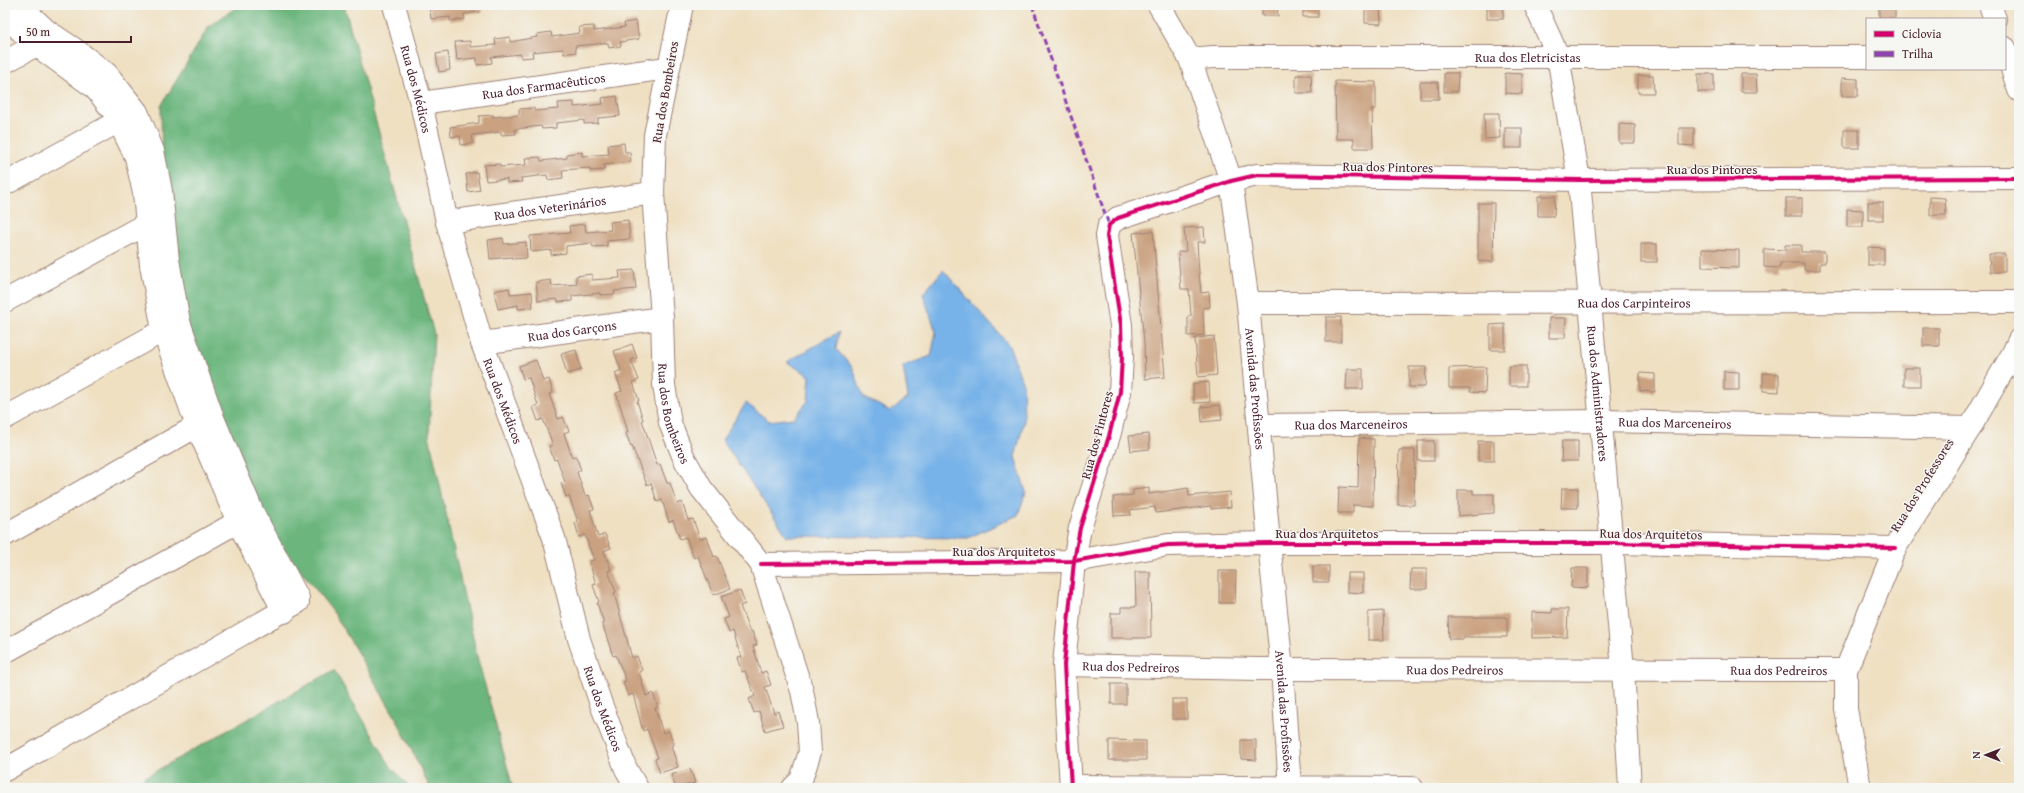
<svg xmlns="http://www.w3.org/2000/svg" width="2024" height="793" font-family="'Gentium Book Plus',serif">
<rect width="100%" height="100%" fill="#f6f6f2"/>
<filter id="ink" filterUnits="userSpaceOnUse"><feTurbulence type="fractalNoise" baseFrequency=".025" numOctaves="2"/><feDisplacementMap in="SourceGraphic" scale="8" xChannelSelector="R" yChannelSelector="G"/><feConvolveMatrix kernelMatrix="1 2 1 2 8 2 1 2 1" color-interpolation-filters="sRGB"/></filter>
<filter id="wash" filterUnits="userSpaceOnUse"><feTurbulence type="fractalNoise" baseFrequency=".012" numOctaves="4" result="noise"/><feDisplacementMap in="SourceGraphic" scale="16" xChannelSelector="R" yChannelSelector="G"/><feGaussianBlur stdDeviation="0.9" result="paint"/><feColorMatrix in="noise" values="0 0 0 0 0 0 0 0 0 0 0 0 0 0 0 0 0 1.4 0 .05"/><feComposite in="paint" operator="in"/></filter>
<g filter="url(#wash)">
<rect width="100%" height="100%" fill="#efe0c2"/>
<g fill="#6cb67e" stroke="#5b6a54">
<polygon points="240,5 344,5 434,334 429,435 477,656 513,788 430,788 396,718 334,613 262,521 176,314 162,183 161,106 209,26"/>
<polygon points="334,670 391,767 410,788 126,788"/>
</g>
<polygon fill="#77b2e8" stroke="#60688a" points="943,270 1009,345 1023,384 1024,422 1015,457 1026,492 1018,515 968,538 787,536 722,440 746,403 769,421 794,418 808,401 810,376 787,362 839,332 836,349 853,368 863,397 890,411 908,398 903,366 931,356 936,332 923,294"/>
<g id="blocks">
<g fill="#caa281">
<polygon points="429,5 479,5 480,12 464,14 465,19 450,21 450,17 431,19"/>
<polygon points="1262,5 1277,5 1278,16 1262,16"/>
<rect x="1303" y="5" width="15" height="12"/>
<polygon points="1365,5 1380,6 1381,24 1365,23"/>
<rect x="1487" y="5" width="16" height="14"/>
<polygon points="1879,5 1895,5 1895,18 1879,17"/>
<polygon points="636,21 639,39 620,42 621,46 609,48 608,43 575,46 576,52 564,54 563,49 532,52 533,57 521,58 521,54 491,57 492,63 477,65 477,58 457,60 455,42 470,41 470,47 496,45 495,39 510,37 510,42 537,37 537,34 551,32 552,37 580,33 579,27 594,26 594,31 625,27 624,23"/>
<polygon points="448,52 450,70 439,72 436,54"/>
<polygon points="1444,73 1458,73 1457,92 1444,92"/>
<polygon points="1505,73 1522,74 1522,94 1505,93"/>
<rect x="1698" y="74" width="16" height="18"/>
<polygon points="1741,74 1756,74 1757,92 1741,92"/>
<polygon points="1296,75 1311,75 1312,93 1296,93"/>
<polygon points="1638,75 1653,75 1654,93 1638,93"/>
<polygon points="1842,78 1858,79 1858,96 1842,96"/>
<polygon points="1335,81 1376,82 1376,109 1372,109 1373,148 1354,148 1354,139 1336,139"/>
<polygon points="1420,82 1438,82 1439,99 1420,99"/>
<polygon points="617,96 620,116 598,118 598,123 584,124 584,120 556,123 556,128 542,129 541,126 515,129 516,134 501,135 501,132 472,135 473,143 461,145 460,136 451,137 450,127 479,123 479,116 493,115 493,117 519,115 519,109 534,108 534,111 559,109 558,103 574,102 574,107 603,104 602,98"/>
<polygon points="1484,113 1499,113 1500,138 1485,139"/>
<polygon points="1619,124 1635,125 1635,143 1619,143"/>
<rect x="1505" y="128" width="17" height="20"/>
<polygon points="1679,128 1694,128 1694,146 1679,145"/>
<rect x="1844" y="130" width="15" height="18"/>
<polygon points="624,143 625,152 630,152 631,162 604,165 605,170 590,171 590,168 562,170 563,178 548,180 547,175 521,178 522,182 507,183 507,179 486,181 484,165 500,164 500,167 526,165 525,158 540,157 541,161 567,158 567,154 582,152 582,156 609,154 608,145"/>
<polygon points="477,172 480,190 468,192 466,174"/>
<polygon points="1538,196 1555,196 1554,216 1538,216"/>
<polygon points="1930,197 1945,198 1946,215 1930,215"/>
<rect x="1786" y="198" width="16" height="18"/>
<rect x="1868" y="202" width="15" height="18"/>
<polygon points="1478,203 1494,203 1493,262 1478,261"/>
<polygon points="1847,209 1863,210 1863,227 1847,227"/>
<polygon points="628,220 630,239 607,241 607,246 593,247 592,243 566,246 566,253 551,255 551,250 531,252 530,236 570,233 569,226 585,224 586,232 611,230 610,222"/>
<polygon points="1204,227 1205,242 1197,242 1199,273 1201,293 1209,292 1210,307 1203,308 1204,335 1188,336 1188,316 1191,316 1189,289 1181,289 1178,252 1186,251 1184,228"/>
<polygon points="1153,231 1165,377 1145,379 1144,342 1133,233"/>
<polygon points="503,238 504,244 526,242 527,258 512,259 512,257 490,259 488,240"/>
<rect x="1641" y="244" width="16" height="18"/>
<polygon points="1785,245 1801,245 1801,252 1825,252 1825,263 1820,263 1820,270 1804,270 1804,263 1780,263 1780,268 1764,267 1764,249 1785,250"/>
<polygon points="1868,247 1884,248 1884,265 1868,265"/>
<polygon points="1702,249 1739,250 1739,268 1702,267"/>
<polygon points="1989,254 2005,254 2005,272 1990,272"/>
<polygon points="634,270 636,289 614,291 615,294 600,295 600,293 572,296 572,301 558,302 557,299 538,301 536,282 551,280 552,286 577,284 576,276 592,274 592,280 620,278 619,271"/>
<polygon points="509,288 510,294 532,292 533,308 518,309 518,305 498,309 494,291"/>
<rect x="1326" y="317" width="15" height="25"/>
<polygon points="1549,318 1566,318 1565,338 1549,338"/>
<polygon points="1505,324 1505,350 1490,350 1490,325"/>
<rect x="1923" y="328" width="16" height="18"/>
<polygon points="1214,336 1217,375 1198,377 1195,338"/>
<polygon points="632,344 637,358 631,360 639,380 633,382 639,401 637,401 643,420 642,420 657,465 660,464 667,483 670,483 677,504 682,502 688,520 693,519 700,539 707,537 714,557 717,556 730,589 713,595 698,556 694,558 686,537 680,539 673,520 669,522 662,500 657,502 651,483 647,485 632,446 631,447 626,433 628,432 622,411 616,393 622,391 615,373 621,370 614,351"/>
<polygon points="576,350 581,370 567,374 561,354"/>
<polygon points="536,360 543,381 549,379 553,393 549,394 558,419 563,417 569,431 564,433 572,457 576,456 581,470 577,472 585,496 589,495 594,509 590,510 598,537 605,534 611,548 604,551 611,570 608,571 616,592 614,593 632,658 637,656 642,670 639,672 646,696 653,693 658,707 655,708 663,733 669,731 674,745 671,746 678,767 660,773 655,759 658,758 647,729 643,731 633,694 628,696 623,682 626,681 616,655 613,656 602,623 604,623 597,603 599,602 593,585 596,584 589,561 594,560 585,535 579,537 575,523 578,522 569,496 566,497 561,483 565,482 557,459 554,460 549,446 553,445 543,419 538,421 533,407 538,405 529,378 523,379 519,366"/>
<rect x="1509" y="366" width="17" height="20"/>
<polygon points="1409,367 1426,367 1425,387 1409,387"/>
<polygon points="1486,367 1485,393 1470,392 1470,388 1449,388 1449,368"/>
<rect x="1904" y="368" width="16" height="18"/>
<polygon points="1347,369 1363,369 1363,389 1346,389"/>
<polygon points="1724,371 1739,372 1739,390 1724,390"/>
<polygon points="1640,373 1655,374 1655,392 1640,391"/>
<polygon points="1763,373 1779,374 1779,392 1763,391"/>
<polygon points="1209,382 1210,402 1194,403 1193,384"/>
<polygon points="1220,405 1222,420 1202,422 1201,407"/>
<polygon points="1149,434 1150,449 1131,451 1129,436"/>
<polygon points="1359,438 1374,439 1373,506 1353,505 1353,513 1338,513 1339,487 1358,488"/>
<rect x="1418" y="441" width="16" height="20"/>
<rect x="1478" y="441" width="16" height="20"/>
<polygon points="1562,441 1578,441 1578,461 1561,461"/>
<polygon points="1399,450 1415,450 1414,505 1398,505"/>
<polygon points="1149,488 1149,494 1188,488 1189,496 1230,492 1231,507 1211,509 1211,506 1156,513 1155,507 1130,510 1131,515 1114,516 1113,497 1133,495 1133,490"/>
<polygon points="1562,488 1578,488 1578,508 1561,508"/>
<polygon points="1458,490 1473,490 1473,494 1494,494 1494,513 1458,516"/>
<rect x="1313" y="566" width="16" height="16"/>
<polygon points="1572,568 1588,568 1588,588 1571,587"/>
<polygon points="1411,569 1427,569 1427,589 1410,589"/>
<polygon points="1219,571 1236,571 1235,603 1219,603"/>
<polygon points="1135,572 1150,572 1151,638 1111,638 1111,613 1121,613 1121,607 1135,607 1136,606"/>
<polygon points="1347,573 1363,573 1363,593 1347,592"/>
<polygon points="740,590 745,604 740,606 750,632 752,631 757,645 753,646 761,673 766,671 771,685 765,687 774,713 778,711 783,726 765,731 759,711 754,713 749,699 755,696 745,671 742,672 737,658 741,657 733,631 729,633 724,619 729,617 721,597"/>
<polygon points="1552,609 1568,609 1567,637 1532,638 1532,612 1552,613"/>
<polygon points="1383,611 1384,640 1368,640 1368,612"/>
<polygon points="1448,617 1507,617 1507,637 1463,637 1463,639 1449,639"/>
<rect x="1111" y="684" width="15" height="20"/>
<rect x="1172" y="699" width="15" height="20"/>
<polygon points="1109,740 1146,741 1146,760 1109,760"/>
<polygon points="1241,740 1256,740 1256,760 1241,759"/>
<polygon points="690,769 695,783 676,788 671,775"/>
</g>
</g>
</g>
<g filter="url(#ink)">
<use href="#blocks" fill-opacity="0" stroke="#9c8076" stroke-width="1"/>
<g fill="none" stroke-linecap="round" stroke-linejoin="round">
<defs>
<g id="minor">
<path id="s1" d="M394,5L421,103L447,222L482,343L554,538L579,639L601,704L626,769L637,788"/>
<path id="s2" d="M682,5L655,135L653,193L662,318L664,385L670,423L684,458L701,488L761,564L802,691L808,722L810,752L801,780L793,788"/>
<path id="s3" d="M1159,5L1190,59L1231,181L1248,303L1269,543L1282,669L1290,788"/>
<path id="s4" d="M1535,5L1558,56L1579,180L1623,669L1630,788"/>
<polyline points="1990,5 1995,19"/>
<polyline points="5,16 36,45 94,87 114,112 136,157 144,193 151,265 163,330 197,426 238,522 284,612"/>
<polyline points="2005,48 2019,90"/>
<path id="s5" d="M1190,59L1213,57H1867"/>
<polyline points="5,62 36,45 44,35"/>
<path id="s6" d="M421,103L667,68"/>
<polyline points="5,184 119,121"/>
<path id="s7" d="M447,222L653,193"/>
<polyline points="5,301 159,217"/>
<path id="s8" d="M1248,303L2019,302"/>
<path id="s9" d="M482,343L662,318"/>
<polyline points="5,418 175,324"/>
<path id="s10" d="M1260,425L1600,421L1970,428"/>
<polyline points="5,535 197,426"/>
<polyline points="761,564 1074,561 1168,545 1269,543 1612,543 1895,548"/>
<polyline points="5,652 250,515"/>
<path id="s11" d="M1064,665L1257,669L1846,670"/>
<polyline points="5,770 298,602 298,598 253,513 213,418 179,322 168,260 161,191 153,151 137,112 107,74 77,51 47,31 19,5"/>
<polyline points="1071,786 1412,788"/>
<polyline points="1071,788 1064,665 1074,561 1080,528 1109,436 1120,392 1122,357 1121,325 1107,236 1109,225 1118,218 1231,181 1257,175 1579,180 2019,178"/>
<polyline points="1860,788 1846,709 1846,670 1895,548 1970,428 2013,353 2019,340"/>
</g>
</defs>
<use href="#minor" stroke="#9c8076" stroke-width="24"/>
<use href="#minor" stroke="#fff" stroke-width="22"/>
<polyline stroke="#8e44ad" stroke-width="3" stroke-dasharray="6 3" stroke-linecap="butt" points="1032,5 1109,225"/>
<defs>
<g id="cycleway">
<polyline points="761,564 1074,561 1168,545 1269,543 1612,543 1895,548"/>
<polyline points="1071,788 1064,665 1074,561 1080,528 1109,436 1120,392 1122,357 1121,325 1107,236 1109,225 1118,218 1231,181 1257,175 1579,180 2019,178"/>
</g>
</defs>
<use href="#cycleway" stroke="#f6f6f2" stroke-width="6"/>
<use href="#cycleway" stroke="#d6006c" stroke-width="4"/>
</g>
</g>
<g text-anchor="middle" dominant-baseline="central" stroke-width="3" stroke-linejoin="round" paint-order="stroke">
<g font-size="13" fill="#4a1f2b" stroke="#f6f6f2">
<text stroke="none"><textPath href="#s5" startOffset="338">Rua dos Eletricistas</textPath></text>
<text stroke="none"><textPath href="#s6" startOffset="124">Rua dos Farmacêuticos</textPath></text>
<text stroke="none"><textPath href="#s1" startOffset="87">Rua dos Médicos</textPath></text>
<text transform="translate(665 92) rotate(-80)">Rua dos Bombeiros</text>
<text transform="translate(1388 167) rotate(1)">Rua dos Pintores</text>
<text x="1712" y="169">Rua dos Pintores</text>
<text stroke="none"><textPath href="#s7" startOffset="104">Rua dos Veterinários</textPath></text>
<text stroke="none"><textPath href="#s8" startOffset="386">Rua dos Carpinteiros</textPath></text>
<text stroke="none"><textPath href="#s9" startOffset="91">Rua dos Garçons</textPath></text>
<text stroke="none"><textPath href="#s3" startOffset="400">Avenida das Profissões</textPath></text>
<text stroke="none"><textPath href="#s4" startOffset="396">Rua dos Administradores</textPath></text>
<text stroke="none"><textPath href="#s1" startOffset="411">Rua dos Médicos</textPath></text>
<text stroke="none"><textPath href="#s2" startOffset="413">Rua dos Bombeiros</textPath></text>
<text stroke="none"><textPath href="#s10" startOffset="415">Rua dos Marceneiros</textPath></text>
<text stroke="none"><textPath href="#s10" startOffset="91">Rua dos Marceneiros</textPath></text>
<text transform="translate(1097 435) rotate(-75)">Rua dos Pintores</text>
<text transform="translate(1922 485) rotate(-58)">Rua dos Professores</text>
<text x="1327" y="533">Rua dos Arquitetos</text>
<text transform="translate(1651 534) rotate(1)">Rua dos Arquitetos</text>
<text x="1004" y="551">Rua dos Arquitetos</text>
<text stroke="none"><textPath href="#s11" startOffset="67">Rua dos Pedreiros</textPath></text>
<text stroke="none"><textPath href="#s11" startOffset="391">Rua dos Pedreiros</textPath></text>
<text stroke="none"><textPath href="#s11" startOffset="715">Rua dos Pedreiros</textPath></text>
<text stroke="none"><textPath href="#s1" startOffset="735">Rua dos Médicos</textPath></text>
<text stroke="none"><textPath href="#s3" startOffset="724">Avenida das Profissões</textPath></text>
</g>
</g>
<rect width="2024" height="793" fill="none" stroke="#f6f6f2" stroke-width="20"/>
<rect x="1866" y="18" width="140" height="52" fill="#f6f6f2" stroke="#b1a0a2"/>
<rect x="1874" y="31" width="20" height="6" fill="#d6006c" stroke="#b1a0a2"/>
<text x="1902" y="38" font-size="12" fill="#4a1f2b">Ciclovia</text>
<rect x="1874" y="51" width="20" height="6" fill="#8e44ad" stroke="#b1a0a2"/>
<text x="1902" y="58" font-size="12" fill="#4a1f2b">Trilha</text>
<g transform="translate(1986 755) rotate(270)" stroke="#f6f6f2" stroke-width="3" paint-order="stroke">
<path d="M0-3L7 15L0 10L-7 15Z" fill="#4a1f2b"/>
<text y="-6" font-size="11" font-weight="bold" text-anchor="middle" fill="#4a1f2b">N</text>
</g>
<path d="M20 36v6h111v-6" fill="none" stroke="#4a1f2b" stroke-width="2"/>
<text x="26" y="36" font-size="12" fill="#4a1f2b" stroke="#f6f6f2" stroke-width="3" paint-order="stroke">50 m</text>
</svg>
